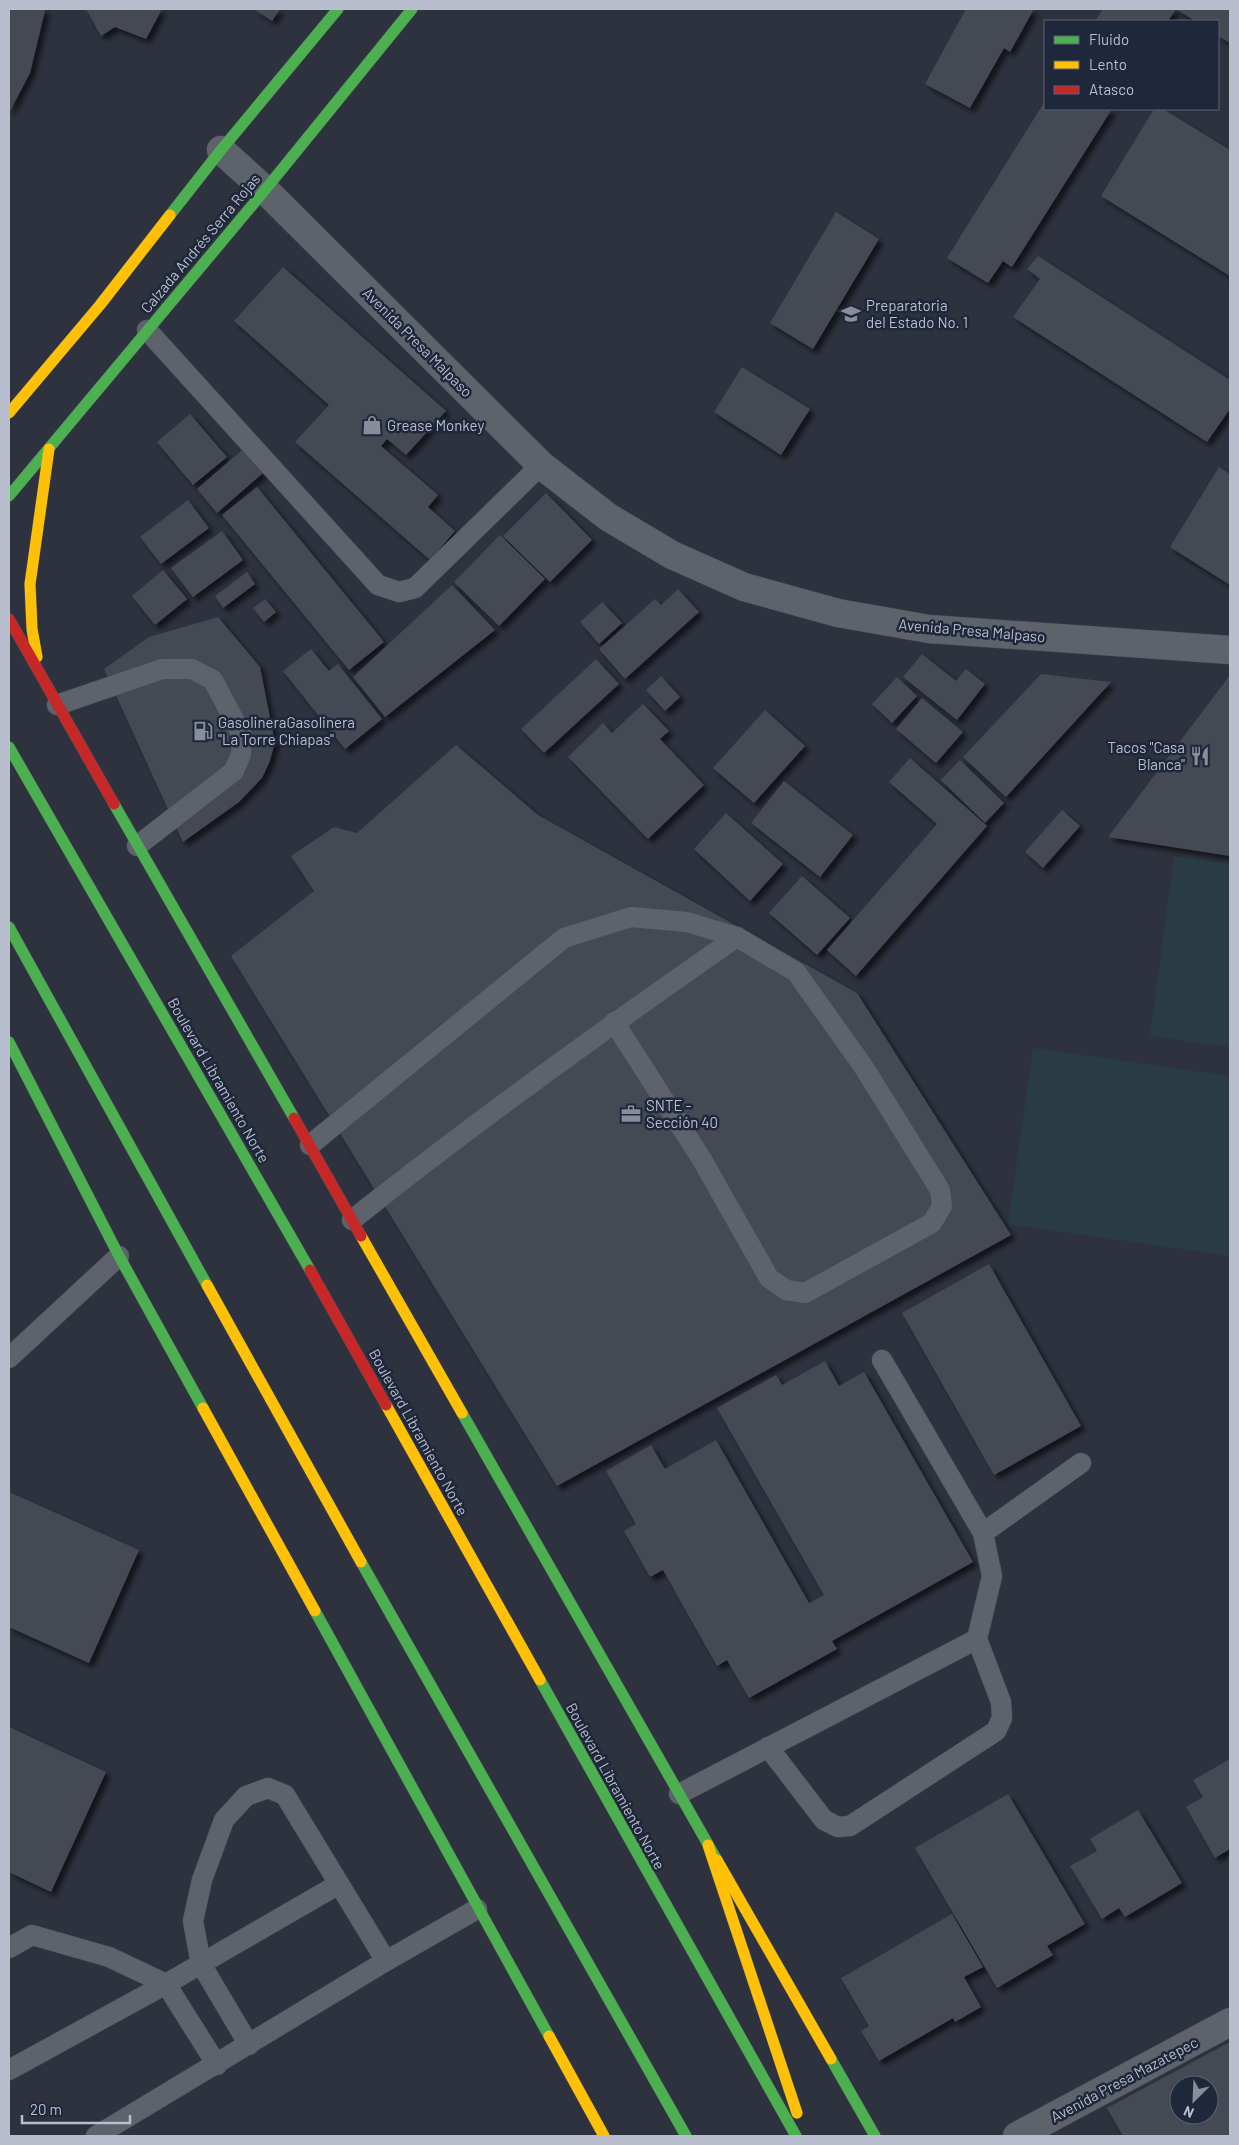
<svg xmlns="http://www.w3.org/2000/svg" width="1239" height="2145" font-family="Barlow,sans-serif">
<defs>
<filter id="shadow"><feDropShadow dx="4.5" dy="4.5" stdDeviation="2.5" flood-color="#0009"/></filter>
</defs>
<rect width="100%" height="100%" fill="#2d323e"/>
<g fill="#293c45">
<polygon points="1174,856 1230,864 1230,1047 1150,1036"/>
<polygon points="1033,1048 1230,1076 1230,1256 1008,1224"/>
</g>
<g fill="#454953" fill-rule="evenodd" filter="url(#shadow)">
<polygon points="9,9 44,9 45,11 30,73 9,113"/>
<polygon points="86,9 162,9 146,39 115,27 101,36"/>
<polygon points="254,9 280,9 272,21"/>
<polygon points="966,9 1034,9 1010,52 1004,48 970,108 925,84"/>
<polygon points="1103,9 1230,9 1230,43 1218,36 1218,21 1195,21 1176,9 1168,21 1095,21"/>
<polygon points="1045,101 1045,109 1112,109 1012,267 1003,261 988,283 947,258"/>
<polygon points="1154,109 1163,109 1230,150 1230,276 1101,196"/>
<polygon points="836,212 879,239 813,349 770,323"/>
<polygon points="1038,256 1230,380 1230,409 1207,442 1013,317 1040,279 1027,269"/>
<polygon points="283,267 446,411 406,455 387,439 381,446 438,495 428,507 455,531 430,560 295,442 329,405 234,321"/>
<polygon points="742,367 810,409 781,455 714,412"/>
<polygon points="190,414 227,457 193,485 157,442"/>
<polygon points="242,450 263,473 217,513 197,489"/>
<polygon points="1219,467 1230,474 1230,585 1170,547"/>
<polygon points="257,487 384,642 349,670 222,515"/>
<polygon points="546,493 592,540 550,582 503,536"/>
<polygon points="188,500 209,528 161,564 140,537"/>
<polygon points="222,531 243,560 193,597 171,568"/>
<polygon points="500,535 545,579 499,626 454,582"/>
<polygon points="163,570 187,599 155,625 132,596"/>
<polygon points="247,572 255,584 223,608 215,596"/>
<polygon points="452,585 495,630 385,717 353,677"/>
<polygon points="678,589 699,612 625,679 599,649 655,599 661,605"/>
<polygon points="265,599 276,612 264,622 253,608"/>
<polygon points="602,602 622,623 599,644 580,622"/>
<polygon points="218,617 260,667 275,743 269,763 262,778 239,802 183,842 104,669 149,637"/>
<polygon points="311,649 329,671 338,664 382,719 345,749 283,671"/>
<polygon points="922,654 956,681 966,669 985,684 957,720 903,677"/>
<polygon points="596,659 619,684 544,753 521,729"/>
<polygon points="1041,674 1111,682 1006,797 963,757"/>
<polygon points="1230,675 1230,856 1108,837"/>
<polygon points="661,676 680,697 665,711 646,690"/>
<polygon points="897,677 917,696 892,723 872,704"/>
<polygon points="922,698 963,732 936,763 896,729"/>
<polygon points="643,704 669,731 660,739 704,785 648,839 568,757 603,723 612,733"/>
<polygon points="765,710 805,746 754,803 713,768"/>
<polygon points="456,745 538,815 857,993 1011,1235 557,1486 231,956 314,891 291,856 334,827 357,833"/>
<polygon points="910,758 987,826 856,976 827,950 937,824 889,782"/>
<polygon points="960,760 1004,803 985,823 941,780"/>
<polygon points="784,781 853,835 820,877 751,823"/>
<polygon points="1062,810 1080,826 1043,868 1025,852"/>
<polygon points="726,813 783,864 750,901 694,849"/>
<polygon points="802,876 850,918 817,955 769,913"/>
<polygon points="989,1264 1081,1426 994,1475 902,1313"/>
<polygon points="825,1361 839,1386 864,1372 973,1562 832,1641 837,1649 749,1698 727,1660 717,1666 663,1570 650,1577 624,1531 636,1524 606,1471 651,1445 665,1469 716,1440 809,1603 824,1595 717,1408 776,1375 782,1385"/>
<polygon points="9,1492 139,1550 89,1663 9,1627"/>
<polygon points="9,1727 106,1772 51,1892 9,1872"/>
<polygon points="1230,1759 1230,1849 1215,1858 1186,1807 1203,1797 1193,1780"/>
<polygon points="1008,1794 1085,1924 1047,1946 1053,1955 997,1988 915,1848"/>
<polygon points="1138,1810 1182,1883 1125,1917 1119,1908 1102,1919 1070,1866 1097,1851 1090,1839"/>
<polygon points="952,1914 983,1967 964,1977 981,2007 955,2022 953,2018 879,2061 861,2031 869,2026 841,1978"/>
<path d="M1230,2042V2136H1123L1107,2108ZM1179,2085H1209V2115H1179Z"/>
</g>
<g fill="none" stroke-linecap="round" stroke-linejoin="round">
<defs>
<g id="lane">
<polyline points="147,330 378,585 399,592 415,588 541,465"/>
<polyline points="57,705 162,669 192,669 213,680 242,735 241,754 234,771 137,846"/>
<polyline points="310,1145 564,938 631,917 687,922 737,937 796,972 863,1066 940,1190 942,1206 932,1223 805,1293 786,1290 769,1278 701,1158 614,1022"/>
<path d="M352,1220C476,1121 606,1028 737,937"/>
<polyline points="9,1358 119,1256"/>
<polyline points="882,1360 983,1533"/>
<polyline points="768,1747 824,1820 838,1827 850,1826 996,1731 1002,1718 1001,1702 977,1639"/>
<polyline points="679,1794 977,1639 992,1576 983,1533 1081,1463"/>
<polyline points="9,1948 32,1935 109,1957 166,1984 217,2065"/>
<polyline points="249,2045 201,1964 193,1921 202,1880 224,1820 246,1796 268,1788 285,1795 386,1961"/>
<polyline points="9,2070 166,1984 339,1884"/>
<polyline points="96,2136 386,1961 477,1909"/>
</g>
<g id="street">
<polyline points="221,150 265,190 541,465 608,517 672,555 744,587 838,613 929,629 1230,650"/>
<polyline points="1017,2136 1230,2022"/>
</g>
<g id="fast">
<polyline points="170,215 221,150 338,9"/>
<polyline points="9,496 265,190 412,9"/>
<polyline points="9,747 310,1270"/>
<polyline points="114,804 294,1118"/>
<polyline points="9,927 207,1285"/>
<polyline points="9,1042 119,1256 203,1408"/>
<polyline points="462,1413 717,1860"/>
<polyline points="361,1562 686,2136"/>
<polyline points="315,1611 549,2036"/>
<polyline points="540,1680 796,2136"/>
<polyline points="831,2059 875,2136"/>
</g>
<g id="slow">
<polyline points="9,413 100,305 170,215"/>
<polyline points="37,657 32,629 30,584 49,449"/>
<polyline points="361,1236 462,1413"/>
<polyline points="207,1285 361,1562"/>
<polyline points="386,1405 540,1680"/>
<polyline points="203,1408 315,1611"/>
<polyline points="708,1845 797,2113"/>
<polyline points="717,1860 831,2059"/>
<polyline points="549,2036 604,2136"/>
</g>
<g id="jam">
<polyline points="9,619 114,804"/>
<polyline points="294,1118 361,1236"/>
<polyline points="310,1270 386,1405"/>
</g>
</defs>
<use href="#lane" stroke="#4a4d56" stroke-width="21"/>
<use href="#street" stroke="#4a4d56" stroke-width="29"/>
<use href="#fast" stroke="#4a4d56" stroke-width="12"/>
<use href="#slow" stroke="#4a4d56" stroke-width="12"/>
<use href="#jam" stroke="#4a4d56" stroke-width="12"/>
<use href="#lane" stroke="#5e626b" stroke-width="20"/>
<use href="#street" stroke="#5e626b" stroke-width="28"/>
<use href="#fast" stroke="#4caf50" stroke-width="11"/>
<use href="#slow" stroke="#ffc107" stroke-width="11"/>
<use href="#jam" stroke="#c62828" stroke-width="11"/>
</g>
<defs>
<symbol id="school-bare" viewBox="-9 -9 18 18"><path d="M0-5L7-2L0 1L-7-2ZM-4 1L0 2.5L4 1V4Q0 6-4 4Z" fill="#878d9b" stroke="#1f273a" stroke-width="2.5" paint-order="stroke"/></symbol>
<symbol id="shop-bare" viewBox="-9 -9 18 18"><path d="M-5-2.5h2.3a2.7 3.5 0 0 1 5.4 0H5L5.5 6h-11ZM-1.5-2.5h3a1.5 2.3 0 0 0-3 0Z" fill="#878d9b" stroke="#1f273a" stroke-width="2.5" paint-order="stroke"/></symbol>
<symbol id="fuel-bare" viewBox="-9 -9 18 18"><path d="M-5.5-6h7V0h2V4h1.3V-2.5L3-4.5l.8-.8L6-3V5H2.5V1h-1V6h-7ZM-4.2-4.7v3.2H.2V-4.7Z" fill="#878d9b" stroke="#1f273a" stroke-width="2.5" paint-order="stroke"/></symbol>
<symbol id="restaurant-bare" viewBox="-9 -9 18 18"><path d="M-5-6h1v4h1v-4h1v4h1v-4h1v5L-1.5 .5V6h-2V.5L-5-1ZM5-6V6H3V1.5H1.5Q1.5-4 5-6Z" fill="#878d9b" stroke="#1f273a" stroke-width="2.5" paint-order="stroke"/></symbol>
<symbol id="office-bare" viewBox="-9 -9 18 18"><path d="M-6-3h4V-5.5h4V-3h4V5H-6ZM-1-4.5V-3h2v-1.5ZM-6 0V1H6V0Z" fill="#878d9b" stroke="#1f273a" stroke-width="2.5" paint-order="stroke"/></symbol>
</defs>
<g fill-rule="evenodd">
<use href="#school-bare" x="837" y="300" width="28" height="28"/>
<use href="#shop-bare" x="358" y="411" width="28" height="28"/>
<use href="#fuel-bare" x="189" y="717" width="28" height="28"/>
<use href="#restaurant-bare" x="1186" y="742" width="28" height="28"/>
<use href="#office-bare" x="617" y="1100" width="28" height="28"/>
</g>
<g text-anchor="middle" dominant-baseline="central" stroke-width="5" stroke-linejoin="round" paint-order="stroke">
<g font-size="15" fill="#b8becd" stroke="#1f273a">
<text transform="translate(200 243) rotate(-50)">Calzada Andrés Serra Rojas</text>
<text transform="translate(418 342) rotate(45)">Avenida Presa Malpaso</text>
<text transform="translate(972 630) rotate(5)">Avenida Presa Malpaso</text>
<text transform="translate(219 1080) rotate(60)">Boulevard Libramiento Norte</text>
<text transform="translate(419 1432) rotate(61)">Boulevard Libramiento Norte</text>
<text transform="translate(616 1786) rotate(61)">Boulevard Libramiento Norte</text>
<text transform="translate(1124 2079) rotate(-28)">Avenida Presa Mazatepec</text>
</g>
<g font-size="15" fill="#b8becd" stroke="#1f273a" text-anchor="start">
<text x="866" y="305">Preparatoria<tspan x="866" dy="17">del Estado No. 1</tspan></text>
<text x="387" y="425">Grease Monkey</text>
<text x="218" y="722">GasolineraGasolinera<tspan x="218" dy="17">"La Torre Chiapas"</tspan></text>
<text x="1185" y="747" text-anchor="end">Tacos "Casa<tspan x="1185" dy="17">Blanca"</tspan></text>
<text x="646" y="1105">SNTE -<tspan x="646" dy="17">Sección 40</tspan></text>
</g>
</g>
<rect width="1239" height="2145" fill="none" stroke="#b8becd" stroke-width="20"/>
<rect x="1044" y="20" width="175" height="90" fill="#1f273a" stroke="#5c6375"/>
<rect x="1054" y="36" width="25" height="8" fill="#4caf50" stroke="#5c6375"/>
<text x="1089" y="45" font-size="15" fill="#b8becd">Fluido</text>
<rect x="1054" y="61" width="25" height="8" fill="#ffc107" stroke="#5c6375"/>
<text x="1089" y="70" font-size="15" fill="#b8becd">Lento</text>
<rect x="1054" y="86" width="25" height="8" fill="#c62828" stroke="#5c6375"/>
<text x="1089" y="95" font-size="15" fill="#b8becd">Atasco</text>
<g transform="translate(1194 2100) rotate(204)"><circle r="24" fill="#1f273a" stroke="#5c6375"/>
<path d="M0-4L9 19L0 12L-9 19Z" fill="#878d9b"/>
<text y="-8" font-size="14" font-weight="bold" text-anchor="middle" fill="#b8becd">N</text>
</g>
<path d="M22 2115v8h108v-8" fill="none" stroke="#b8becd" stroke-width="2.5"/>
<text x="30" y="2115" font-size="15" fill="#b8becd" stroke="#1f273a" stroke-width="4" paint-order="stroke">20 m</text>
</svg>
